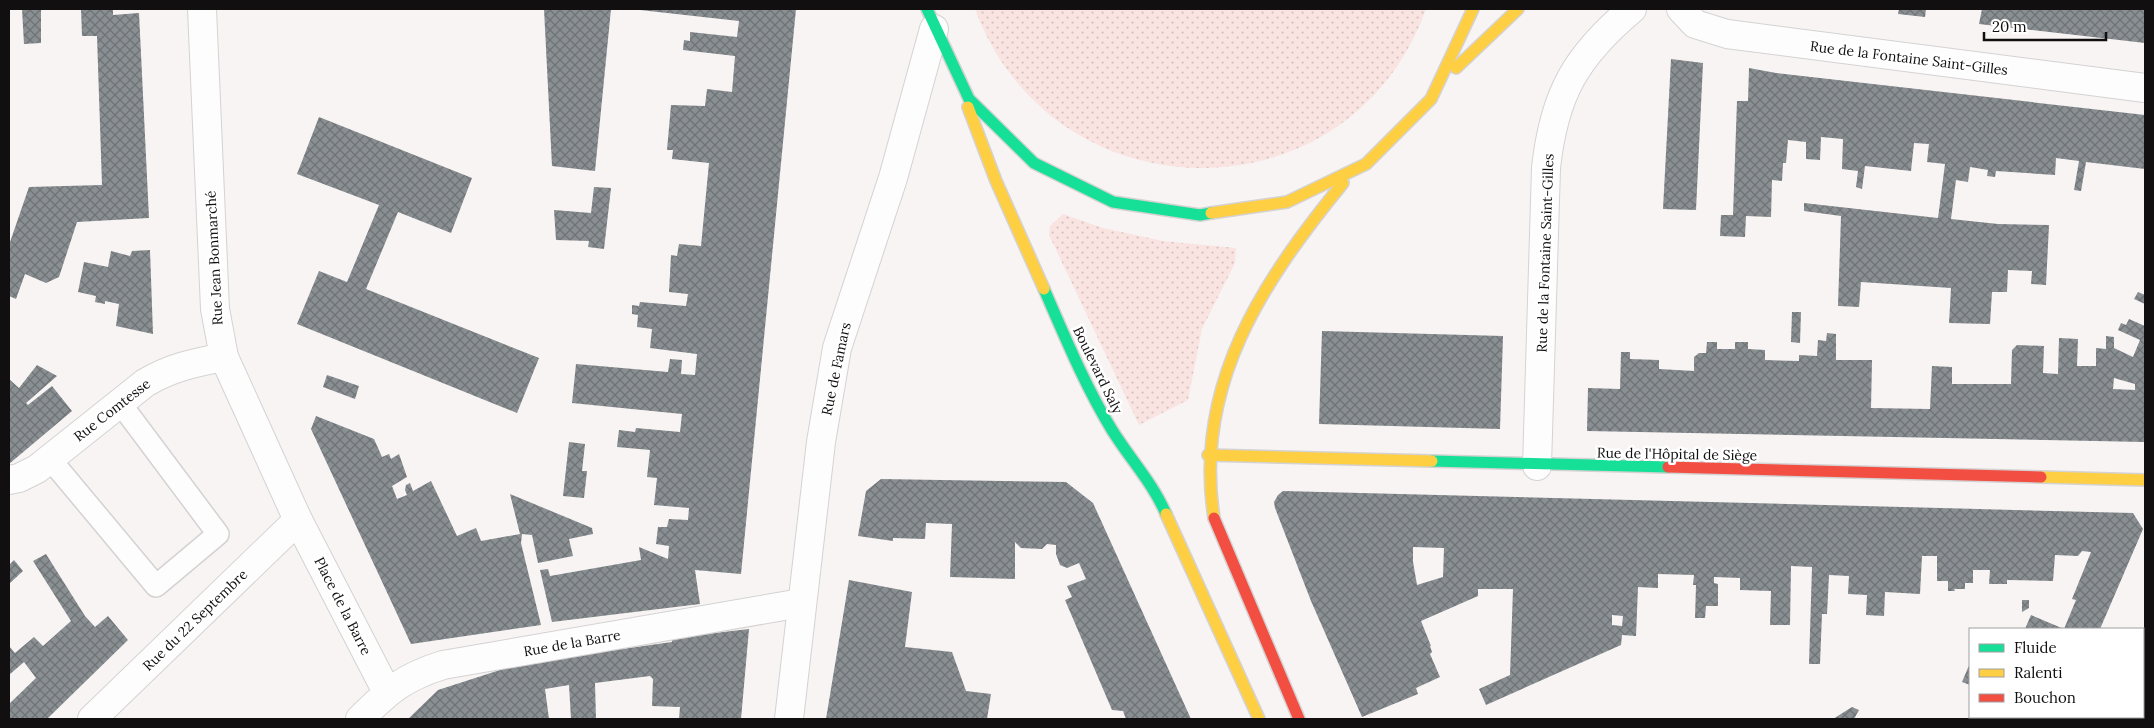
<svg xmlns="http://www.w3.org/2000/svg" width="2154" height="728" font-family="Lora,serif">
<defs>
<pattern id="green-dots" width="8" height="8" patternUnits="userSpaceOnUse" patternTransform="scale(1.25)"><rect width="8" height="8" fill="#fae4e1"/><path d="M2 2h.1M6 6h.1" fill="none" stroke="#d5c2c0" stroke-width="1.8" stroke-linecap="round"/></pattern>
<pattern id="building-cross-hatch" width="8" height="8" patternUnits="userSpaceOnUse" patternTransform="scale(1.25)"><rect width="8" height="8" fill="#898f92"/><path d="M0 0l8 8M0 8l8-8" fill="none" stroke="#6f7376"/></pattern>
</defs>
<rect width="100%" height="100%" fill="#f8f4f4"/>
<g fill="url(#green-dots)">
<path d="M975,9H1426C1350,222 1053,220 975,9Z"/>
<polygon points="1063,214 1103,228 1163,241 1236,248 1235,263 1202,329 1188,400 1139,425 1049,235 1050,226"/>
</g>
<g fill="url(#building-cross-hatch)" fill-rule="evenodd">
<polygon points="22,9 41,9 41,43 24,44"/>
<polygon points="81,9 113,9 113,15 139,13 149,218 77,222 59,277 46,283 25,274 16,299 9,296 9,245 29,187 102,185 97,36 82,36"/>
<polygon points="544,9 611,9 595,171 552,166"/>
<polygon points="631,9 796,9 741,574 695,570 700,604 552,622 540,570 548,569 550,576 641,560 639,547 668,559 669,546 656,544 658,527 667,527 669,519 688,520 689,508 654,505 657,478 647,477 650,450 617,447 619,430 635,432 636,428 680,432 682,414 572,403 576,364 668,372 670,359 682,360 681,374 695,375 697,354 650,348 652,329 637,327 638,315 632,314 632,305 639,306 640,302 686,306 688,294 669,292 671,255 677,256 679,244 701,246 709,163 672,159 673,150 667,150 671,105 705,106 707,89 732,92 735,56 683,50 684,40 690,41 690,32 737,37 739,21"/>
<polygon points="1899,9 1926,9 1925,17 1898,14"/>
<polygon points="1982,9 2145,9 2145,43 1979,24"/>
<polygon points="1671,59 1703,63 1696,210 1663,209"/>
<polygon points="1749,68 1776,73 2145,115 2145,169 2086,162 2081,191 2074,190 2079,161 2056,158 2055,175 1996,171 1995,177 1987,176 1988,170 1970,167 1968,182 1956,180 1951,219 1998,224 2049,225 2046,285 2031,284 2032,271 2008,270 2007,292 1992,292 1990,324 1949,323 1951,288 1861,282 1859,307 1838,306 1841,216 1804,211 1804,203 1938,218 1945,164 1927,162 1929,144 1914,143 1911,171 1865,166 1862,189 1856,187 1858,171 1842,169 1843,139 1821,137 1820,160 1806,159 1806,142 1788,140 1786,163 1783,163 1782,181 1772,180 1771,217 1746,216 1745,237 1720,236 1721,215 1733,215 1737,101 1748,101"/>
<polygon points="319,117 472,178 451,233 398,212 366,289 539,358 517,413 297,324 319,271 347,282 379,205 297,174"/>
<polygon points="594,187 611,188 604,249 588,247 589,241 556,240 554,210 591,213"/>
<polygon points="150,250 153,334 116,326 119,304 105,301 105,304 95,302 96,296 78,292 84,262 108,267 111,251 130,256 132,251"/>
<polygon points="2138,292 2145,295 2145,304 2134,299"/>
<polygon points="1792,312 1801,312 1800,343 1791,342"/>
<path d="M2129,319L2145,326V442L1587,431L1588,388L1620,389L1621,352H1630V359L1659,360V369L1694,371V357L1699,353H1706L1707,342H1717V349H1735V342H1748V349L1765,350V360L1799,361V355L1817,356L1818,340L1826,341L1827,333L1836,334V360H1872L1871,408L1930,409L1932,366L1952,367V384H2011L2012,350L2017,345L2044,346L2043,373L2058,374L2059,338L2078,339L2077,366H2096V348L2106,349V336L2114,337V348L2133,357L2140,340L2118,330L2121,323L2126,325ZM2114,378L2135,384V390L2113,389Z"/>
<polygon points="1322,331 1503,336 1500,429 1319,424"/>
<polygon points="37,365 57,376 26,403 28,405 52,386 72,411 9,464 9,379 19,388"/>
<polygon points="327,375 359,386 355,399 323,387"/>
<polygon points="316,416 374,439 382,457 389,454 391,459 399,454 407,477 392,486 397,499 407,495 405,490 406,485 410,483 413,491 431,481 457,536 476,528 481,541 520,534 510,494 592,528 593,534 569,539 573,556 538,563 532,535 522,534 521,543 541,625 411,644 311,429"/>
<polygon points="569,442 585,444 582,471 587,471 584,498 563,496"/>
<polygon points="881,479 1066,482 1093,503 1191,719 1126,719 1123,711 1112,710 1065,600 1072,597 1067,586 1086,579 1079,563 1067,568 1060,565 1056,554 1056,545 1047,544 1042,549 1021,548 1015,542 1015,579 950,577 952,524 926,523 925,539 893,538 893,541 858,536 866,491"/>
<path d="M1283,491L2133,513L2143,529L2100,629H2025L2031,615L2064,629L2076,600L2072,599L2091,552L2082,551L2078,556L2055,555L2053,581L2007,580V584H1989L1990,570H1973V583H1965V589H1954L1955,591H1948V581H1937V556H1922L1920,594L1885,592L1884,616L1866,615L1867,595L1848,594L1849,576L1829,575L1827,614H1822L1820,664H1809L1812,567L1791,566L1790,625H1770L1771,591L1740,590V578L1714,577V583L1718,584V606H1706L1705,618H1695L1696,585H1693L1694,575L1658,574V588L1638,587L1636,636L1622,635L1621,645L1486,705L1479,689L1510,675L1513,589H1478V596L1421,621L1431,646H1430L1432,652L1430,654L1440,677L1416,688L1418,694L1362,717L1311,601L1275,508L1274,502L1278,495ZM1413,547L1444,548L1443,577L1417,585L1413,562ZM1612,615L1623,616L1622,626L1612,625Z"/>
<polygon points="46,554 85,616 95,627 108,616 128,640 47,719 9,719 9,704 36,678 24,662 9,675 9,646 15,653 34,637 43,646 71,621 33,561"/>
<polygon points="14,560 23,571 9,584 9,565"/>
<polygon points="849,580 912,592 905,647 952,652 966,691 991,694 987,719 826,719"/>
<polygon points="2022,600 2029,600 2029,608 2022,612"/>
<polygon points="749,629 741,719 679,719 680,707 652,706 653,679 650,676 595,683 596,719 571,719 569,685 545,689 549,719 408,719 438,690 522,663 672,642 672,638"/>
<polygon points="1970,663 1970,685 1962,682"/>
<polygon points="1852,707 1859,710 1854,719 1833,719"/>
<polygon points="2011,717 2064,717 2063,719 2010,719"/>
</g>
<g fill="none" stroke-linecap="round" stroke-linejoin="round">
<defs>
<polyline id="lane" points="50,459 156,586 218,534 120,403"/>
<g id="street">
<polyline points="202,9 215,309 224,357 298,520 387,692"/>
<polyline points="1681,9 1695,24 1727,34 2145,88"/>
<path d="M1537,466L1546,168C1554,94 1576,56 1632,9"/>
<path d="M9,480L19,478L37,469L145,383C172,367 194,363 224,357"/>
<polyline points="2143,655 2145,650"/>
<polyline points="92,719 298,520"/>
<path d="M360,719C388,691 404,677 443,665L801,603"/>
<polyline points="789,719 821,442 837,348 893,178 934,29"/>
<polyline points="2110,719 2112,717"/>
</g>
<g id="fast">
<polyline points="927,9 969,99 1034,163 1113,202 1200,215 1211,213"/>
<path d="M1044,289C1065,337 1085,386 1112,430C1130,459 1153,483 1166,514"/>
<polyline points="1432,461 1668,467"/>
</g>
<g id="slow">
<polyline points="1456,68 1518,9"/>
<polyline points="968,107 996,181 1044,289"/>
<polyline points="1211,213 1287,202 1366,164 1431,99 1473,9"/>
<polyline points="1208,455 1432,461"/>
<polyline points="2041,477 2145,480"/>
<polyline points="1166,514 1259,719"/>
<path d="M1214,518C1193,385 1263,281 1343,183"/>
</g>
<g id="jam">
<polyline points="1668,467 2041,477"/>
<polyline points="1214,518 1299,719"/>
</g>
</defs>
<use href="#lane" stroke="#d4d2d2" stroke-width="24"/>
<use href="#street" stroke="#d4d2d2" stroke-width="30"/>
<use href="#fast" stroke="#d4d2d2" stroke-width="14"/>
<use href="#slow" stroke="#d4d2d2" stroke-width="14"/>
<use href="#jam" stroke="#d4d2d2" stroke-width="14"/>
<use href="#lane" stroke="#fefdfd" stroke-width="21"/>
<use href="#street" stroke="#fefdfd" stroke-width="28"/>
<use href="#fast" stroke="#16e098" stroke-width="11"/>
<use href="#slow" stroke="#ffcf43" stroke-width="11"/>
<use href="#jam" stroke="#f24e42" stroke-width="11"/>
</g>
<g text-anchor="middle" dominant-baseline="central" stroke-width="5" stroke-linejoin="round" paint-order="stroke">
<g font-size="14" fill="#110f0f" stroke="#fff">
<text transform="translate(1909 58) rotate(7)">Rue de la Fontaine Saint-Gilles</text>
<text transform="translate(1545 253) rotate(-88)">Rue de la Fontaine Saint-Gilles</text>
<text transform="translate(214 258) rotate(-93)">Rue Jean Bonmarché</text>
<text transform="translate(836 369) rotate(-78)">Rue de Famars</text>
<text transform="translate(1098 370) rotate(64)">Boulevard Saly</text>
<text transform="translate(112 410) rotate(-38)">Rue Comtesse</text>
<text transform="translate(1677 454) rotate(1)">Rue de l'Hôpital de Siège</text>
<text transform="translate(343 606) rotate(63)">Place de la Barre</text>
<text transform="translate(195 620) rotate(-44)">Rue du 22 Septembre</text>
<text transform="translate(572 643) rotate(-10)">Rue de la Barre</text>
</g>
</g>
<rect width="2154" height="728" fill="none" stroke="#110f0f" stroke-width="20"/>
<rect x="1969" y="628" width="175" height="90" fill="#ffffff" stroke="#a09f9f"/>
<rect x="1979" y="644" width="25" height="8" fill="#16e098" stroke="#a09f9f"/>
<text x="2014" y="653" font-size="15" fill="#110f0f">Fluide</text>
<rect x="1979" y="669" width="25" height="8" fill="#ffcf43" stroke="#a09f9f"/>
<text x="2014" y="678" font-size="15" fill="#110f0f">Ralenti</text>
<rect x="1979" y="694" width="25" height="8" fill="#f24e42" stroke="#a09f9f"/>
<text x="2014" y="703" font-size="15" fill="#110f0f">Bouchon</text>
<path d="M1984 32v8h122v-8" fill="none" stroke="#110f0f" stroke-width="2.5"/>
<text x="1992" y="32" font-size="15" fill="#110f0f" stroke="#ffffff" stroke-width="4" paint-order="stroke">20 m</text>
</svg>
